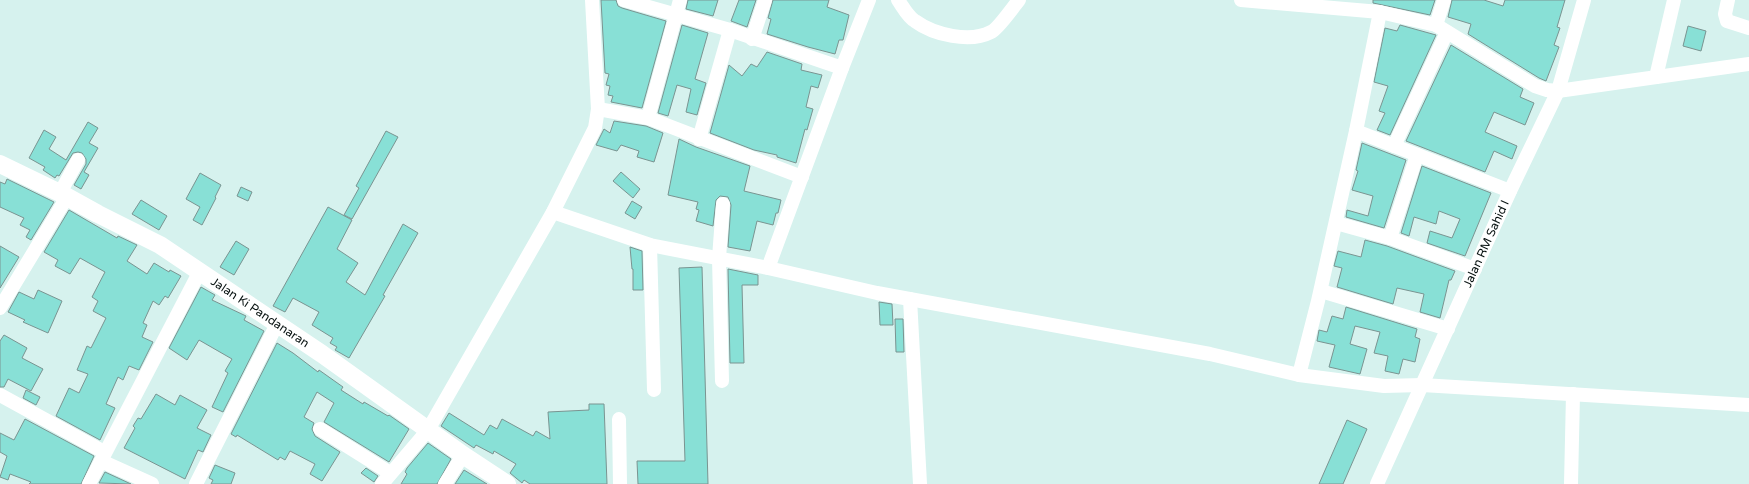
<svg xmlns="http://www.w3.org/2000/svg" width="1749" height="484" font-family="'Varela Round',sans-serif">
<rect width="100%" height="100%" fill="#d6f2ee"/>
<g fill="#88e0d6" stroke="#7a9491">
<polygon points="601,0 616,0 618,6 622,8 666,21 642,108 611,102 613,96 608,95 610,86 606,85 609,74 605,73"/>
<polygon points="688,0 718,0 713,16 686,9"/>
<polygon points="739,0 756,0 747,27 731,21"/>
<polygon points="773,0 829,0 827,7 849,15 843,40 839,40 835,54 808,47 767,34 771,19 768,18"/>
<polygon points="1373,0 1435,0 1430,15 1373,3"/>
<polygon points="1452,0 1484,0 1503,6 1505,0 1565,0 1557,27 1560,28 1554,45 1559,47 1546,81 1539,78 1468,34 1471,24 1448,17"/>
<polygon points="682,25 708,33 695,79 706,83 697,115 686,112 691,89 677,85 668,116 658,113"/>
<polygon points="1400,25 1436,35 1390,135 1377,130 1385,113 1379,111 1388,86 1374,82 1385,28 1397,31"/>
<polygon points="1688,26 1706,31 1701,51 1683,46"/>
<polygon points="1451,45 1523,89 1520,97 1534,103 1525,125 1494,112 1485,132 1517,146 1512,159 1494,151 1485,172 1406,141"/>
<polygon points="767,52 802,64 801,70 822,75 818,88 811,86 806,107 813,109 807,130 805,129 796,163 777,157 777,155 754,150 710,133 729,65 742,76 751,64 757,67"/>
<polygon points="614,121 646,126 663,133 654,162 637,157 639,151 621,145 617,151 596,145 604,129 610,133"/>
<polygon points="88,122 98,128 89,143 98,148 84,172 89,175 81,189 74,185 86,164 86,159 82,153 78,152 73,153 59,176 57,175 55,178 43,170 45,167 29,158 44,130 56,137 49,149 66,160"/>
<polygon points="386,131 398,137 352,219 344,215 359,188 356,186"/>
<polygon points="679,139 696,147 750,166 744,191 781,200 778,213 776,213 773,225 757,221 750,251 728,247 731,205 728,197 720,196 716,200 713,226 696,221 699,210 696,209 698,202 668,195"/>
<polygon points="1362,143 1406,160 1384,228 1346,217 1347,210 1368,216 1373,196 1352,190 1358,171 1356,170"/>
<polygon points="1422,166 1491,193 1465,256 1427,243 1430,231 1452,238 1460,219 1439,211 1436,224 1414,217 1409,236 1401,233"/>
<polygon points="621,172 640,189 633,198 613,181"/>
<polygon points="200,173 221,185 215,197 216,198 202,225 193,220 200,207 186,199"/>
<polygon points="7,179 54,202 31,240 26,237 30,230 20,225 24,218 0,207 0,182 5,184"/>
<polygon points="241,187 252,192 248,201 237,196"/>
<polygon points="141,200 167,216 159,230 132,214"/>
<polygon points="632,201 642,207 635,219 625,213"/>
<polygon points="328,207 352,220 337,249 358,263 346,282 365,295 403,224 418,233 383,295 385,296 349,358 335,350 337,347 330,343 333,338 312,325 319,312 293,298 285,312 273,306"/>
<polygon points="69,210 117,238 118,236 137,245 127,261 147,274 154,263 169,272 170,270 181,276 168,298 165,296 159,305 153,301 143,323 147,325 142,337 153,342 139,370 129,366 123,380 118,377 106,404 115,408 100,440 56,416 69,388 79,393 88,374 77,370 87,346 91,348 106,318 93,311 98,301 92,297 105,272 80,258 70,274 55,266 58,260 44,252"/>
<polygon points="1365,240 1387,246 1455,271 1451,280 1449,280 1440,318 1420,312 1424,294 1397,288 1393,304 1337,287 1342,268 1334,266 1338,251 1361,257"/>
<polygon points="236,241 249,249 234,275 220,267"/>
<polygon points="0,246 19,257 0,288"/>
<polygon points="630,247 642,251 643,290 633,290 633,269 632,269"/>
<polygon points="702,267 708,484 638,484 637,461 685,461 679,268"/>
<polygon points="728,269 758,275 758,285 742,285 744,363 730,363"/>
<polygon points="201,287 215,295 212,300 246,316 244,320 264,331 223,412 212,407 228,373 225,371 232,359 199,340 187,360 169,348"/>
<polygon points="38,290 62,301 48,333 23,322 25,320 8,312 19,292 34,299"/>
<polygon points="879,302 892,304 893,325 880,325"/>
<polygon points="1346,307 1417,329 1415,337 1420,339 1415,362 1403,359 1399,374 1385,371 1388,356 1374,353 1380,332 1355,326 1350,344 1367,349 1360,374 1329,367 1335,345 1317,341 1319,330 1327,332 1332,316 1343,319"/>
<polygon points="895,319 903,319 904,352 896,352"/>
<polygon points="4,335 27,348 22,358 43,369 31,391 8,379 4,387 0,387 0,341"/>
<polygon points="277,343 293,353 318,372 319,370 343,387 341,390 363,404 364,402 388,416 389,415 409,429 389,462 324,422 334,403 317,392 304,417 314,423 312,429 315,436 340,452 322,481 310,474 315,464 290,451 285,460 280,457 278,460 237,435 236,437 231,434"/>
<polygon points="26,390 40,397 36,405 23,398"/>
<polygon points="156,394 175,405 180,395 207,410 197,428 211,435 203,452 198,450 185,479 124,448 135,428 133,426 138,418 141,419"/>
<polygon points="589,404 604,404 607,484 530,484 524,480 522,483 510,473 516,464 494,451 493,454 476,445 474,448 441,426 449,413 484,435 490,425 497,429 502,419 533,436 536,431 550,439 548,412 589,410"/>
<polygon points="25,419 94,456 81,484 29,484 31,482 10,474 8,480 0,477 7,456 0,452 0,433 14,440"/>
<polygon points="1347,420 1367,429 1343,484 1319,484"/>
<polygon points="428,443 451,459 437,484 401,484 407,474 405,472 407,468"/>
<polygon points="215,465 235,473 231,484 211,484 213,480 209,478"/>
<polygon points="366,468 378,476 374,482 361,473"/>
<polygon points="464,470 487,484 455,484"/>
<polygon points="105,472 131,484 99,483"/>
</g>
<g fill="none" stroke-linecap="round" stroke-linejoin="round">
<g stroke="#fff" stroke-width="14">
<polyline points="624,0 730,30 842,68"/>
<path d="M898,0C903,7 908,17 915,21C934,35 970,43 991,32C998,29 1013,7 1019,0"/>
<polyline points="1241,0 1380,12 1436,25 1535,86 1547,90 1558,91 1749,64"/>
<polyline points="1728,0 1725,14 1727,21 1749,28"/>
<polyline points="1436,25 1444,0"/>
<polyline points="752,39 765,0"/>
<polyline points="1656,77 1674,0"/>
<polyline points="598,109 648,118 802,177"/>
<polyline points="648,118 680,0"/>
<polyline points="1356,131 1380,12"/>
<polyline points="699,139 730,30"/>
<polyline points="1394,146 1447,32"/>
<polyline points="60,193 78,160"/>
<polyline points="553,212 650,245 768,268 877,293 1210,354 1299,375 1318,301 1356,131 1510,191"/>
<polyline points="1336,223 1390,238 1475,269"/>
<polyline points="1390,238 1417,155"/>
<polyline points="650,245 654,390"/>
<polyline points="768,268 842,68 869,0"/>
<polyline points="1321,291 1448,329"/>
<polyline points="910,299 920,484"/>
<polyline points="0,308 67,197"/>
<polyline points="1299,375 1384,386 1422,385 1749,405"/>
<polyline points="722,381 719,258 723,204"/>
<polyline points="0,395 104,452"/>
<polyline points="619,419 620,484"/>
<polyline points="320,429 390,473"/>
<polyline points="101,461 152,484"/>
<polyline points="89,484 200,271"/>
<polyline points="196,484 277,324"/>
<polyline points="382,484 428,430 553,212 595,128 598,109 592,0"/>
<polyline points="445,484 463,455"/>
<path id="s1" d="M1377,484L1510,191L1558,91L1584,0"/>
<polyline points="1571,484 1573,394"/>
</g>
<path stroke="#fff" stroke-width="18" id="s2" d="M0,164L60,193L98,214L160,245L322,354L463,455L507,484"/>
</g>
<g text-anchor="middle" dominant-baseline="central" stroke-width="3" stroke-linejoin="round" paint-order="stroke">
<g font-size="12" fill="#071110" stroke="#e7fefb">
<text stroke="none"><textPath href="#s1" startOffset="264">Jalan RM Sahid I</textPath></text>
<text stroke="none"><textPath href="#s2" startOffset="300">Jalan Ki Pandanaran</textPath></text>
</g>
</g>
</svg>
